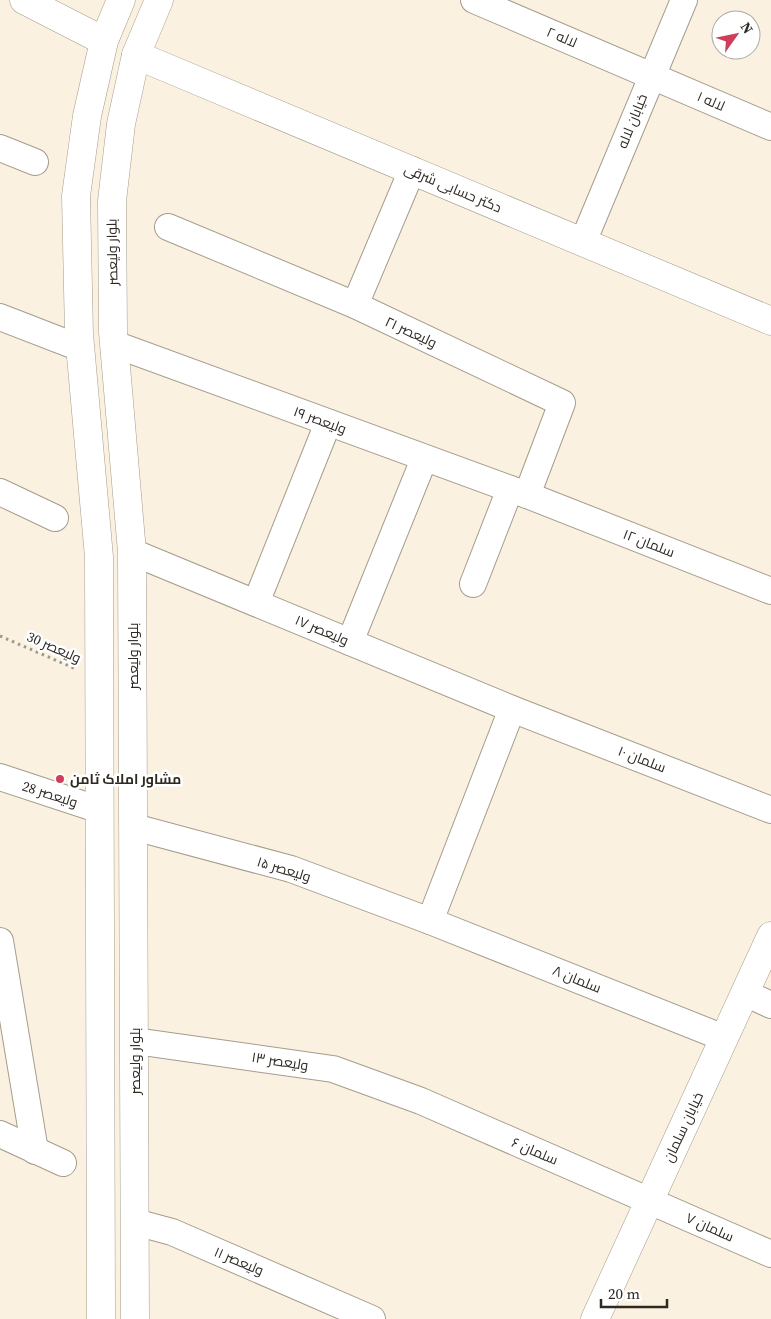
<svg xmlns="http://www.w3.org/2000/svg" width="771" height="1319" font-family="'Source Serif 4',Cairo,serif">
<rect width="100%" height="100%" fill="#fbf1e0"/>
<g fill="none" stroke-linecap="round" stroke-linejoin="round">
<defs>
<g id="minor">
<polyline points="474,0 771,127"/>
<polyline points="0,148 35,162"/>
<polyline points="168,227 355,305 562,403 527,495"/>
<polyline points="583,242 684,0"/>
<polyline points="355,305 412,170"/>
<polyline points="0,317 80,348"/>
<polyline points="114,344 527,495 771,591"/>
<polyline points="0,492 55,518"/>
<polyline points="132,552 512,709 771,810"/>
<polyline points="473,584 510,489"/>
<polyline points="256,603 328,423"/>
<polyline points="350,642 424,459"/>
<polyline points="0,777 100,810"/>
<polyline points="134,827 291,869 430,921 724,1038"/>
<polyline points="430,921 512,709"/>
<polyline points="0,941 35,1151"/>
<polyline points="745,993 771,1005"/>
<polyline points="135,1041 333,1069 421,1101 771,1254"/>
<polyline points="0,1134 63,1163"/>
<polyline points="135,1222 172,1232 372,1319"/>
</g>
<g id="tertiary">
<polyline points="24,0 104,41"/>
<polyline points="136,55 771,321"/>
<polyline points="595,1319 771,936"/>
</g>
<g id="secondary">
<polyline points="101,1319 99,557 79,334 76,196 87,116 104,41 121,0"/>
<polyline points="135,1319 132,552 113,332 112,201 121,124 136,55 159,0"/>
</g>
</defs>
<use href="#minor" stroke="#a59c8c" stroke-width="28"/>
<use href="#tertiary" stroke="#a59c8c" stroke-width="29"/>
<use href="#secondary" stroke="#a59c8c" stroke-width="29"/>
<polyline stroke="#9f988c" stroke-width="3" stroke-dasharray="2.5 4" stroke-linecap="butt" points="0,636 76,669"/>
<use href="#minor" stroke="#fff" stroke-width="26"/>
<use href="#tertiary" stroke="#fff" stroke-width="28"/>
<use href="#secondary" stroke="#fff" stroke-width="28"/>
</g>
<circle fill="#ce3e59" stroke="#fff" stroke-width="2" cx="60" cy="779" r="5"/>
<g text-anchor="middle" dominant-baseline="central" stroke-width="5" stroke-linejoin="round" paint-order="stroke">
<g font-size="14" fill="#2d2923" stroke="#fff">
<text transform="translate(562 37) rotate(23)">لاله ۲</text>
<text transform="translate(711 101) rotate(23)">لاله ۱</text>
<text transform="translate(632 121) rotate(-68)">خیابان لاله</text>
<text transform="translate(453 188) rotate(23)">دکتر حسابی شرقی</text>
<text transform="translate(112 252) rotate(-91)">بلوار ولیعصر</text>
<text transform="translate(411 332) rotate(25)">ولیعصر ۲۱</text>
<text transform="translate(320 420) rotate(20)">ولیعصر ۱۹</text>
<text transform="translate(649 543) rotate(21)">سلمان ۱۲</text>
<text transform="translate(322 630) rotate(23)">ولیعصر ۱۷</text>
<text transform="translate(54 647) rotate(24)">ولیعصر 30</text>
<text transform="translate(133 656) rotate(-90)">بلوار ولیعصر</text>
<text transform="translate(642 759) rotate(21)">سلمان ۱۰</text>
<text transform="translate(50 794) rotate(18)">ولیعصر 28</text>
<text transform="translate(284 869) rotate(17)">ولیعصر ۱۵</text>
<text transform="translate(577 979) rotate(22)">سلمان ۸</text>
<text transform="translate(135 1061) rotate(-90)">بلوار ولیعصر</text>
<text transform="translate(280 1061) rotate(9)">ولیعصر ۱۳</text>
<text transform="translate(683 1127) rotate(-65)">خیابان سلمان</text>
<text transform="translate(535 1151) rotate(23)">سلمان ۶</text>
<text transform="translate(710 1227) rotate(24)">سلمان ۷</text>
<text transform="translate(239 1261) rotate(23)">ولیعصر ۱۱</text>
</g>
<g font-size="14" font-weight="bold" fill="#2d2923" stroke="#fff" text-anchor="start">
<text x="70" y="779">مشاور املاک ثامن</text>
</g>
</g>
<g transform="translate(736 35) rotate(57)"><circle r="24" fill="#ffffff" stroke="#aba9a7"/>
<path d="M0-4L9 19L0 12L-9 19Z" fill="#ce3e59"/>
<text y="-8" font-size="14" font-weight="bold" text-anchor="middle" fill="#2d2923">N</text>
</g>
<path d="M601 1299v8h66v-8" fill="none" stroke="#2d2923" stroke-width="2.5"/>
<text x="608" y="1299" font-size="15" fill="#2d2923" stroke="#ffffff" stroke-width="4" paint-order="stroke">20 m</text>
</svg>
